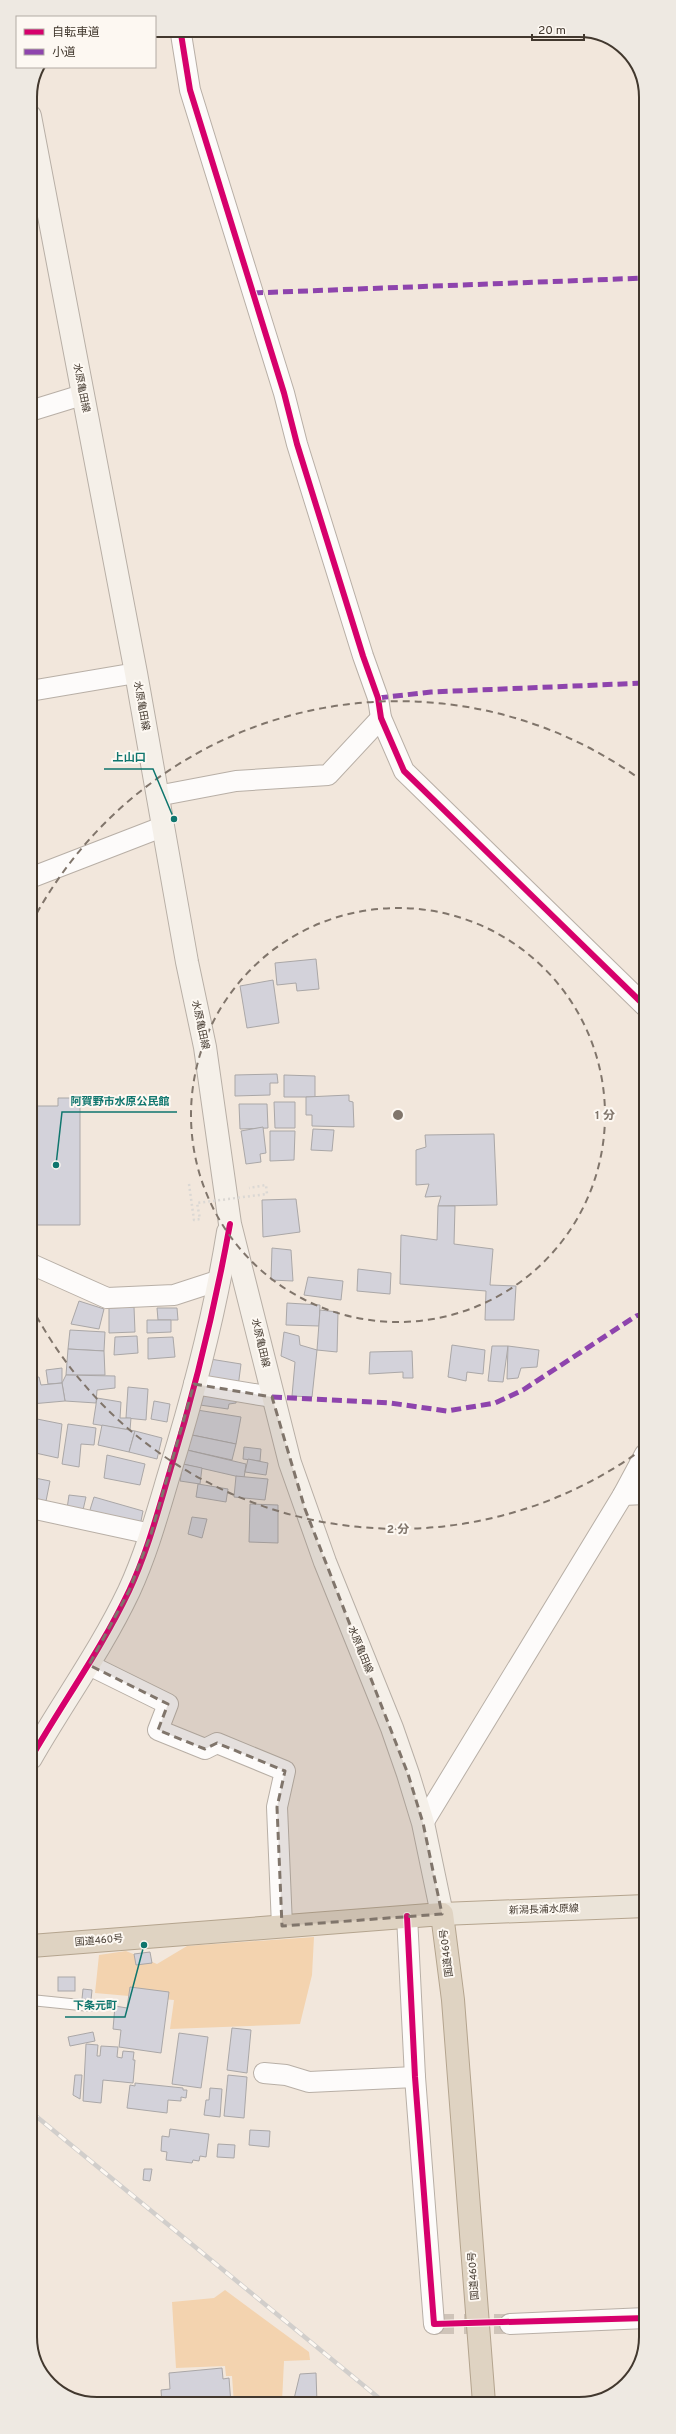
<svg xmlns="http://www.w3.org/2000/svg" width="676" height="2434" font-family="Overpass,'Noto Sans JP',sans-serif">
<rect width="100%" height="100%" fill="#f2e7dc"/>
<g fill="#f3d3af">
<polygon points="314,1937 312,1975 300,2024 170,2029 174,2000 95,1993 99,1955 126,1951 157,1964 187,1946"/>
<polygon points="225,2290 309,2352 310,2360 284,2361 282,2402 234,2404 232,2376 226,2376 225,2366 176,2368 172,2302 214,2298"/>
</g>
<g fill="#d3d2da" stroke="#aaa7a7">
<polygon points="316,959 319,989 297,991 296,983 277,985 275,963"/>
<polygon points="273,980 279,1023 247,1028 240,986"/>
<polygon points="277,1074 278,1083 270,1083 270,1095 235,1096 235,1075"/>
<polygon points="284,1075 315,1076 315,1097 284,1097"/>
<polygon points="349,1095 349,1101 353,1102 354,1127 312,1126 312,1115 306,1115 306,1097"/>
<polygon points="58,1098 80,1098 80,1225 31,1225 31,1106 58,1106"/>
<polygon points="274,1102 295,1102 295,1128 275,1128"/>
<polygon points="239,1104 267,1104 268,1128 240,1129"/>
<polygon points="263,1127 266,1153 260,1154 261,1162 246,1164 241,1131"/>
<polygon points="313,1129 334,1130 332,1151 311,1150"/>
<polygon points="270,1131 295,1131 294,1160 270,1161"/>
<polygon points="494,1134 497,1205 438,1206 441,1196 425,1197 429,1184 416,1185 416,1150 426,1147 425,1135"/>
<polygon points="296,1199 300,1232 263,1237 262,1200"/>
<polygon points="438,1206 455,1206 454,1244 493,1249 490,1285 516,1286 514,1320 485,1320 486,1291 400,1284 401,1235 437,1240"/>
<polygon points="272,1248 291,1250 293,1281 271,1280"/>
<polygon points="358,1269 391,1273 390,1294 357,1291"/>
<polygon points="308,1277 343,1281 341,1300 304,1295"/>
<polygon points="79,1301 104,1309 99,1329 71,1324"/>
<polygon points="287,1303 320,1305 319,1326 286,1325"/>
<polygon points="134,1307 135,1332 109,1333 109,1308"/>
<polygon points="157,1308 177,1308 178,1320 158,1320"/>
<polygon points="320,1310 338,1312 337,1352 317,1350"/>
<polygon points="147,1320 171,1320 171,1332 147,1333"/>
<polygon points="70,1330 105,1332 104,1351 68,1349"/>
<polygon points="284,1332 299,1336 300,1345 317,1350 312,1397 292,1396 295,1362 281,1356"/>
<polygon points="137,1336 138,1353 114,1355 115,1337"/>
<polygon points="173,1337 175,1357 148,1359 148,1338"/>
<polygon points="452,1345 485,1350 483,1374 467,1372 466,1381 448,1377"/>
<polygon points="492,1346 508,1346 503,1382 488,1381"/>
<polygon points="508,1346 539,1350 537,1367 521,1368 518,1378 507,1379"/>
<polygon points="68,1349 104,1351 105,1375 66,1375"/>
<polygon points="412,1351 413,1378 403,1378 403,1372 369,1374 370,1352"/>
<polygon points="210,1359 241,1364 238,1387 205,1382"/>
<polygon points="62,1368 62,1383 48,1384 46,1370"/>
<polygon points="66,1375 115,1376 115,1388 97,1390 96,1403 65,1401 62,1383"/>
<polygon points="39,1377 41,1385 62,1383 65,1401 31,1404 31,1378"/>
<polygon points="128,1387 148,1389 146,1420 126,1418"/>
<polygon points="203,1388 238,1392 236,1403 229,1404 228,1409 200,1405"/>
<polygon points="97,1398 121,1402 120,1418 131,1418 130,1430 93,1424"/>
<polygon points="154,1401 170,1404 167,1422 151,1419"/>
<polygon points="197,1410 241,1417 236,1444 192,1435"/>
<polygon points="32,1418 62,1424 58,1458 31,1452"/>
<polygon points="68,1424 96,1428 94,1445 81,1444 79,1467 62,1464"/>
<polygon points="102,1425 135,1431 129,1452 98,1445"/>
<polygon points="135,1431 162,1438 157,1459 129,1452"/>
<polygon points="192,1435 236,1444 232,1460 187,1450"/>
<polygon points="244,1447 261,1449 260,1461 243,1459"/>
<polygon points="187,1450 246,1464 244,1478 183,1464"/>
<polygon points="107,1455 145,1464 140,1485 104,1478"/>
<polygon points="248,1459 268,1463 266,1475 245,1472"/>
<polygon points="183,1464 202,1468 200,1484 180,1481"/>
<polygon points="236,1476 268,1479 265,1500 234,1497"/>
<polygon points="35,1478 50,1481 46,1501 31,1498"/>
<polygon points="198,1484 228,1489 226,1502 196,1497"/>
<polygon points="69,1495 86,1497 83,1510 67,1509"/>
<polygon points="94,1497 143,1511 140,1526 89,1513"/>
<polygon points="250,1504 278,1505 278,1543 249,1542"/>
<polygon points="192,1517 207,1519 202,1538 188,1534"/>
<polygon points="150,1952 152,1963 136,1965 134,1954"/>
<rect x="58" y="1977" width="17" height="14"/>
<polygon points="130,1987 169,1992 161,2053 119,2047 121,2030 113,2029 115,2006 127,2008"/>
<polygon points="83,1989 92,1990 91,2000 82,1999"/>
<polygon points="232,2028 251,2030 247,2073 227,2070"/>
<polygon points="93,2032 95,2041 70,2046 68,2037"/>
<polygon points="179,2033 208,2037 201,2088 172,2084"/>
<polygon points="86,2044 98,2045 97,2056 100,2056 101,2046 118,2047 117,2057 122,2058 123,2051 134,2052 133,2060 135,2060 133,2083 103,2080 101,2103 83,2101"/>
<polygon points="75,2075 82,2075 80,2099 73,2095"/>
<polygon points="228,2075 247,2077 244,2118 224,2116"/>
<polygon points="135,2083 183,2088 183,2090 187,2090 186,2098 181,2097 181,2101 168,2100 167,2113 127,2108 130,2085 135,2086"/>
<polygon points="210,2088 222,2089 220,2117 204,2115 206,2100 209,2100"/>
<polygon points="170,2129 209,2134 206,2157 200,2156 199,2161 193,2160 192,2163 166,2160 167,2152 161,2151 162,2136 169,2137"/>
<polygon points="250,2130 270,2131 269,2147 249,2145"/>
<polygon points="218,2144 235,2145 234,2158 217,2157"/>
<polygon points="144,2169 152,2169 150,2181 143,2180"/>
<polygon points="222,2368 223,2379 229,2378 231,2404 162,2404 161,2390 170,2389 169,2373"/>
<polygon points="316,2373 317,2403 293,2403 300,2374"/>
</g>
<g fill="none" stroke-linecap="round" stroke-linejoin="round">
<polyline stroke="#cfc4b9" stroke-width="20" stroke-dasharray="20 10" stroke-linecap="butt" points="434,2324 510,2324"/>
<defs>
<polyline id="lane" points="31,2000 90,2006"/>
<g id="street">
<polyline points="181,34 190,90 284,393 297,444 363,656 378,698 381,718 404,771 645,1006"/>
<polyline points="30,411 82,395"/>
<polyline points="30,691 136,673"/>
<polyline points="157,796 236,781 328,775 381,718"/>
<polyline points="30,878 162,827"/>
<polyline points="31,1264 107,1298 174,1295 220,1280"/>
<polyline points="194,1384 272,1397"/>
<polyline points="623,1495 645,1494"/>
<polyline points="31,1508 151,1534"/>
<polyline points="89,1665 168,1704 158,1730 205,1749 217,1743 285,1771 277,1807 282,1926"/>
<polyline points="423,1823 623,1495 645,1454"/>
<polyline points="407,1916 415,2077 434,2324"/>
<polyline points="264,2073 286,2075 309,2082 415,2077"/>
<polyline points="510,2324 646,2318"/>
</g>
<g id="secondary">
<polyline points="30,116 136,673 187,962 205,1047 230,1224 290,1463 325,1562 392,1728 408,1774 423,1823 442,1914"/>
<path d="M31,1758C63,1702 101,1650 129,1591C147,1552 158,1511 170,1471C194,1393 215,1313 228,1232"/>
</g>
<polyline id="primary" points="442,1914 646,1906"/>
<polyline id="highway" points="31,1946 442,1914 453,2000 484,2403"/>
</defs>
<use href="#lane" stroke="#b8afa6" stroke-width="12"/>
<use href="#street" stroke="#b8afa6" stroke-width="22"/>
<use href="#secondary" stroke="#b8afa6" stroke-width="24"/>
<use href="#primary" stroke="#b4a48e" stroke-width="24"/>
<use href="#highway" stroke="#b4a48e" stroke-width="24"/>
<use href="#lane" stroke="#fdfbfa" stroke-width="10"/>
<use href="#street" stroke="#fdfbfa" stroke-width="20"/>
<use href="#secondary" stroke="#f5f0e9" stroke-width="22"/>
<use href="#primary" stroke="#ebe4d9" stroke-width="22"/>
<use href="#highway" stroke="#dfd3c2" stroke-width="22"/>
<defs>
<polyline id="rail" points="31,2112 385,2403"/>
</defs>
<use href="#rail" stroke="#d1cecb" stroke-width="4.5"/>
<use href="#rail" stroke="#fdf8f2" stroke-width="3" stroke-dasharray="9" stroke-linecap="butt"/>
<polyline stroke="#dbd8d4" stroke-width="2.5" stroke-dasharray="2 3" stroke-linecap="butt" points="189,1184 194,1220 200,1219 197,1203 267,1194 266,1185 249,1188"/>
<g stroke="#8e44ad" stroke-width="5" stroke-dasharray="10 5" stroke-linecap="butt">
<polyline points="253,293 645,278"/>
<polyline points="378,698 431,692 645,683"/>
<polyline points="272,1397 390,1403 447,1411 495,1403 523,1390 636,1316 645,1313"/>
</g>
<defs>
<g id="cycleway">
<polyline points="181,34 190,90 284,393 297,444 363,656 378,698 381,718 404,771 645,1006"/>
<path d="M31,1758C63,1702 101,1650 129,1591C147,1553 158,1511 170,1471C195,1390 215,1307 230,1224"/>
<polyline points="407,1916 415,2077 434,2324 646,2318"/>
</g>
</defs>
<use href="#cycleway" stroke="#fdf8f2" stroke-width="8"/>
<use href="#cycleway" stroke="#d6006c" stroke-width="6"/>
</g>
<path fill="#80756b" fill-opacity="0.2" stroke="#80756b" stroke-width="3" stroke-dasharray="8 5" stroke-linejoin="round" d="M194,1384L272,1397L305,1509L408,1774L423,1823L442,1914L282,1926L277,1807L285,1771L217,1743L205,1749L158,1730L168,1704L89,1665L129,1591L151,1534Z"/>
<g fill="none" stroke="#80756b" stroke-width="2" stroke-dasharray="7 5">
<circle cx="398" cy="1115" r="207"/>
<path d="M644 1448A414 414 0 0 1 31 1306M31 924A414 414 0 0 1 644 782"/>
</g>
<g text-anchor="middle" dominant-baseline="central" stroke-width="4" stroke-linejoin="round" paint-order="stroke">
<g font-size="10" fill="#42382e" stroke="#fdf8f2">
<text transform="translate(81 388) rotate(79)">水原亀田線</text>
<text transform="translate(141 706) rotate(80)">水原亀田線</text>
<text transform="translate(200 1025) rotate(78)">水原亀田線</text>
<text transform="translate(260 1343) rotate(77)">水原亀田線</text>
<text transform="translate(360 1650) rotate(68)">水原亀田線</text>
<text transform="translate(544 1910) rotate(-2)">新潟長浦水原線</text>
<text transform="translate(99 1941) rotate(-5)">国道460号</text>
<text transform="translate(447 1953) rotate(-97)">国道460号</text>
<text transform="translate(474 2276) rotate(-94)">国道460号</text>
</g>
</g>
<path d="M0 0H676V2434H0ZM97 37H579A60 60 0 0 1 639 97V2337A60 60 0 0 1 579 2397H97A60 60 0 0 1 37 2337V97A60 60 0 0 1 97 37Z" fill="#eee9e2" fill-rule="evenodd"/>
<path fill="none" stroke="#42382e" stroke-width="2" d="M97 37H579A60 60 0 0 1 639 97V2337A60 60 0 0 1 579 2397H97A60 60 0 0 1 37 2337V97A60 60 0 0 1 97 37Z"/>
<circle cx="398" cy="1115" r="6" fill="#80756b" stroke="#fdf8f2" stroke-width="2"/>
<g font-size="12" text-anchor="middle" font-weight="bold" fill="#80756b" stroke="#fdf8f2" stroke-width="4" stroke-linejoin="round" paint-order="stroke">
<text x="605" y="1119">1 分</text>
<text x="398" y="1533">2 分</text>
</g>
<path fill="none" stroke="#0f766e" stroke-width="1.5" d="M174 819L153 769H104M56 1165L62 1112H177M144 1945L125 2017H65"/>
<g fill="#0f766e" stroke="#fdf8f2" stroke-width="1.5">
<circle cx="174" cy="819" r="4"/>
<circle cx="56" cy="1165" r="4"/>
<circle cx="144" cy="1945" r="4"/>
</g>
<g font-size="11" text-anchor="middle" font-weight="bold" fill="#0f766e" stroke="#fdf8f2" stroke-width="4" stroke-linejoin="round" paint-order="stroke">
<text x="129" y="761">上山口</text>
<text x="120" y="1105">阿賀野市水原公民館</text>
<text x="95" y="2009">下条元町</text>
</g>
<rect x="16" y="16" width="140" height="52" fill="#fdf8f2" stroke="#b2aba4"/>
<rect x="24" y="29" width="20" height="6" fill="#d6006c" stroke="#b2aba4"/>
<text x="52" y="36" font-size="12" fill="#42382e">自転車道</text>
<rect x="24" y="49" width="20" height="6" fill="#8e44ad" stroke="#b2aba4"/>
<text x="52" y="56" font-size="12" fill="#42382e">小道</text>
<path d="M532 34v6h52v-6" fill="none" stroke="#42382e" stroke-width="2"/>
<text x="538" y="34" font-size="12" fill="#42382e" stroke="#fdf8f2" stroke-width="3" paint-order="stroke">20 m</text>
</svg>
